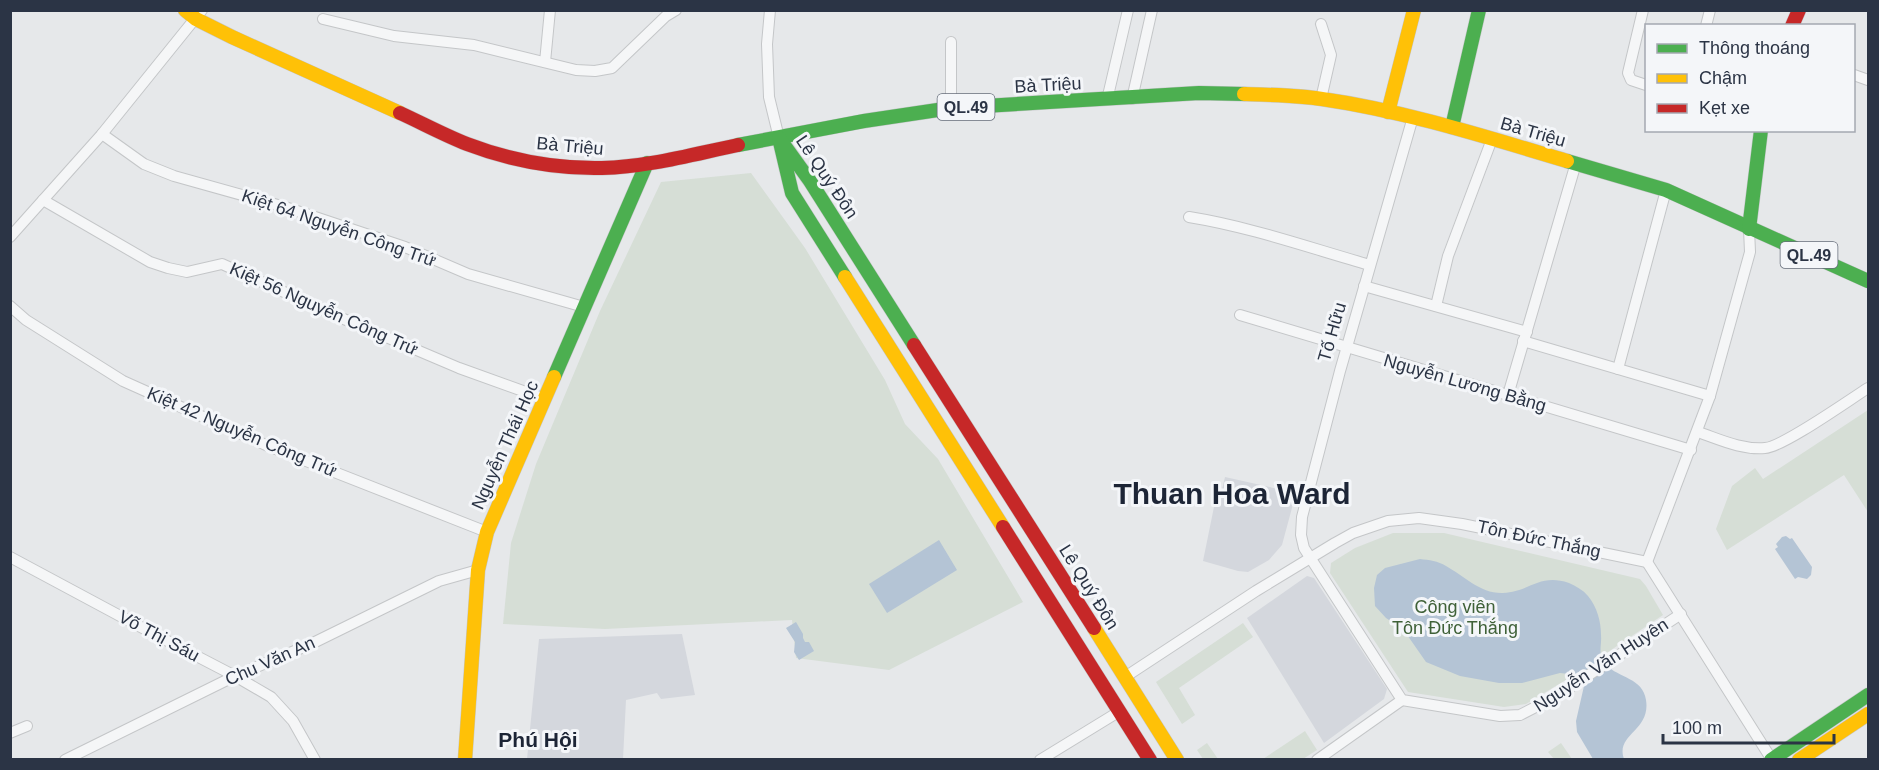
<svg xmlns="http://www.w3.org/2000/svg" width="1879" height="770" font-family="Arial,sans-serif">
<rect width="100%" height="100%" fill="#e6e8ea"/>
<g fill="#d4d7dd">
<polygon points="1225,477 1296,493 1282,545 1269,560 1248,572 1238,571 1203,561 1215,502 1219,502"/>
<polygon points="1307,576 1314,578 1387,689 1384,699 1324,743 1247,618"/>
<polygon points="682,634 695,695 661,699 657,693 626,700 623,759 527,759 539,639"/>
</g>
<g fill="#d6ded6">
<polygon points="751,173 805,248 885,380 905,424 938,459 1023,602 889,670 796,658 792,620 605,629 503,624 511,543 536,464 600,311 661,182"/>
<polygon points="1868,410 1868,512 1844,475 1727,550 1716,529 1732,486 1755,468 1763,479"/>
<polygon points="1393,533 1444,533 1640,579 1646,586 1663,615 1574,675 1526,704 1504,707 1408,692 1330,573 1331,563 1355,548"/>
<polygon points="1243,623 1253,637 1179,688 1195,715 1182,724 1156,682"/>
<polygon points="1305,731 1317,750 1303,759 1263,759"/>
<polygon points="1207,743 1218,759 1203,759 1197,750"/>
<polygon points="1561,743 1572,759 1554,759 1548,752"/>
</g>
<g fill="#b4c4d5">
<polygon points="1786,536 1790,539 1792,538 1812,567 1811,575 1807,579 1798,577 1795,579 1775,549 1778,547 1776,544 1782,537"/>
<polygon points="939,540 957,570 887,613 869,584"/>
<path d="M1420,559C1429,560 1438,561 1446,566C1464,576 1481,594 1503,593C1530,592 1539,573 1569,583C1576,586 1583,590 1588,596C1597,607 1601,621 1601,635C1602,646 1597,656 1606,665C1619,678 1643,678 1646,700C1651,731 1615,734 1624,759H1593L1577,732L1576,721L1584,686L1577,675L1560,673L1522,683H1499L1460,676L1426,662L1403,629L1386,618L1375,606L1374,588L1377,575L1385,568Z"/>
<polygon points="796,622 803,634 803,638 805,642 809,642 814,651 799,660 794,652 795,642 786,628"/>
</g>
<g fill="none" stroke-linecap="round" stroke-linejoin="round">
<defs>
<g id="street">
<polyline points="770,10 767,44 769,97 779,138"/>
<polyline points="1643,10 1628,73 1631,80 1646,85"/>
<polyline points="323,19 394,36 474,45 576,70 595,71 612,68 666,16 676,10"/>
<polyline points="1321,24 1331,55 1321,99"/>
<polyline points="1706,26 1710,10"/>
<polyline points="545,62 550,10"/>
<polyline points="1854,75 1868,80"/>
<polyline points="1132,99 1152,10"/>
<polyline points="1107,100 1128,10"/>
<polyline points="951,108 951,42"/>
<polyline points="1413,117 1340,371 1302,517 1301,535 1304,548 1402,700 1500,716 1520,715 1557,696 1681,614"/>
<polyline points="102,134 144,164 174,176 285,207 405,247 468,274 584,307"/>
<polyline points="43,200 150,262 168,268 187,272 222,264 346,320 459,368 545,399"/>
<path d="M1189,217C1251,227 1310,248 1370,265"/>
<polyline points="10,237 102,134 202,10"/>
<polyline points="1364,286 1527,332"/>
<polyline points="10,306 26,320 123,381 268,446 487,532"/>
<polyline points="1436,306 1448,256 1492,139"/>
<polyline points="1240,315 1691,450"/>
<polyline points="1523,341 1710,396"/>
<polyline points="1618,369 1666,190"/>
<polyline points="1508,395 1576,163"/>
<path d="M1698,432C1719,439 1741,450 1765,448C1783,447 1849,400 1868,388"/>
<polyline points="10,557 135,624 235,676 271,697 293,721 315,760"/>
<polyline points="1647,562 1710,396 1750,252 1749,229"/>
<polyline points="1647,562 1772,760"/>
<polyline points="1125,677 1256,591 1335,543 1353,533 1388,521 1419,518 1462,524 1647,562"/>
<polyline points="10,733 27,726"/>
<polyline points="65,760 235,676 311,644 439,581 478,570"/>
<polyline points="1040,760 1120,711"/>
<polyline points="1317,760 1402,700"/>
</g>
<g id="fast">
<polyline points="1452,127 1479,10"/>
<polyline points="738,145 864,121 951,108 1199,93 1244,94"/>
<polyline points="1567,161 1666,190 1868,281"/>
<polyline points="1749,229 1761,130"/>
<polyline points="845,277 792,193 779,138 810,181 914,345"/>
<polyline points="554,377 647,163"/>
<polyline points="1771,760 1868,695"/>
</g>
<g id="slow">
<polyline points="185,10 196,19 232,37 400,113"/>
<path d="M1244,94C1270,95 1297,95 1322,99C1405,111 1486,137 1567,161"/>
<polyline points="1388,112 1414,10"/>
<polyline points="845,277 1003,527"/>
<polyline points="1094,628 1177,760"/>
<polyline points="465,760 478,570 487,532 554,377"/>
<polyline points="1799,760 1868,714"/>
</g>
<g id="jam">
<polyline points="1792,26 1799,10"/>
<path d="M400,113C422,123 444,135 467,144C509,160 557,169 602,168C648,167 694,154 738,145"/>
<polyline points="914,345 1094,628"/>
<polyline points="1003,527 1150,760"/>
</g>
</defs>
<use href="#street" stroke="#c4c6c8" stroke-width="12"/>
<use href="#fast" stroke="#c4c6c8" stroke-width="15"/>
<use href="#slow" stroke="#c4c6c8" stroke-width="15"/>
<use href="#jam" stroke="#c4c6c8" stroke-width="15"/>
<use href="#street" stroke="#f5f6f7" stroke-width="10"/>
<use href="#fast" stroke="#4caf50" stroke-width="14"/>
<use href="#slow" stroke="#ffc107" stroke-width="14"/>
<use href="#jam" stroke="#c62828" stroke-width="14"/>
</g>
<g text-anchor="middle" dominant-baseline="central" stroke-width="6" stroke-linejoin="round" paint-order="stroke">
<g fill="#f4f6f9" stroke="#676e7b" stroke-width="1.5">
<rect x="937.5" y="94" width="57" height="26" rx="4.5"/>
<rect x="1780.5" y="242" width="57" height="26" rx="4.5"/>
</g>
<g font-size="16" font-weight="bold" fill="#2b3445">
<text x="966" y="107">QL.49</text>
<text x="1809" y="255">QL.49</text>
</g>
<g font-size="18" fill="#2b3445" stroke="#f4f6f9">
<text transform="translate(1048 85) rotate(-3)">Bà Triệu</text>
<text transform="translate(1533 132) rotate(16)">Bà Triệu</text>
<text transform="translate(570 146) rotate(5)">Bà Triệu</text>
<text transform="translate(827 177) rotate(56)">Lê Quý Đôn</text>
<text transform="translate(339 228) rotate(19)">Kiệt 64 Nguyễn Công Trứ</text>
<text transform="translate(324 309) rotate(24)">Kiệt 56 Nguyễn Công Trứ</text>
<text transform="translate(1332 332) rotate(-74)">Tố Hữu</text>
<text transform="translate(1465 383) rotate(16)">Nguyễn Lương Bằng</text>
<text transform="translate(242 432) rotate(23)">Kiệt 42 Nguyễn Công Trứ</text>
<text transform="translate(505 445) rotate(-66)">Nguyễn Thái Học</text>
<text transform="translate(1539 539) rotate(12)">Tôn Đức Thắng</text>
<text transform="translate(1089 587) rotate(58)">Lê Quý Đôn</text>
<text transform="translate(159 636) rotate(28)">Võ Thị Sáu</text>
<text transform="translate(270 661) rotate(-24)">Chu Văn An</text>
<text transform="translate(1601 665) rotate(-33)">Nguyễn Văn Huyên</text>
</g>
<g font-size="18" fill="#3f6138" stroke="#f4f6f9">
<text x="1455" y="607">Công viên<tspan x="1455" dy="21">Tôn Đức Thắng</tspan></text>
</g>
<g font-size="21" font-weight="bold" fill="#1d2536" stroke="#f4f6f9">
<text x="538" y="739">Phú Hội</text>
</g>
<g font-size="30" font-weight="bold" fill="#1d2536" stroke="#f4f6f9">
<text x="1232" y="493">Thuan Hoa Ward</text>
</g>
</g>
<rect width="1879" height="770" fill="none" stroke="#2b3445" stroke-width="24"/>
<rect x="1645" y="24" width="210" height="108" fill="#f4f6f9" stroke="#a4a8b1" stroke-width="1.5"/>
<rect x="1657" y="44" width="30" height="9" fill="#4caf50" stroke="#a4a8b1" stroke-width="1.5"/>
<text x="1699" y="54" font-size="18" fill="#2b3445">Thông thoáng</text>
<rect x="1657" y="74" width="30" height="9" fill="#ffc107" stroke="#a4a8b1" stroke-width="1.5"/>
<text x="1699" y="84" font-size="18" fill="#2b3445">Chậm</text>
<rect x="1657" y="104" width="30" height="9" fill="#c62828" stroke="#a4a8b1" stroke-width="1.5"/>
<text x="1699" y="114" font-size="18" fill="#2b3445">Kẹt xe</text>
<path d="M1663 734v9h171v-9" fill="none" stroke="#2b3445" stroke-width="3"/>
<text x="1672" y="734" font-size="18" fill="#2b3445" stroke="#f4f6f9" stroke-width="4.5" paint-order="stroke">100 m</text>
</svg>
